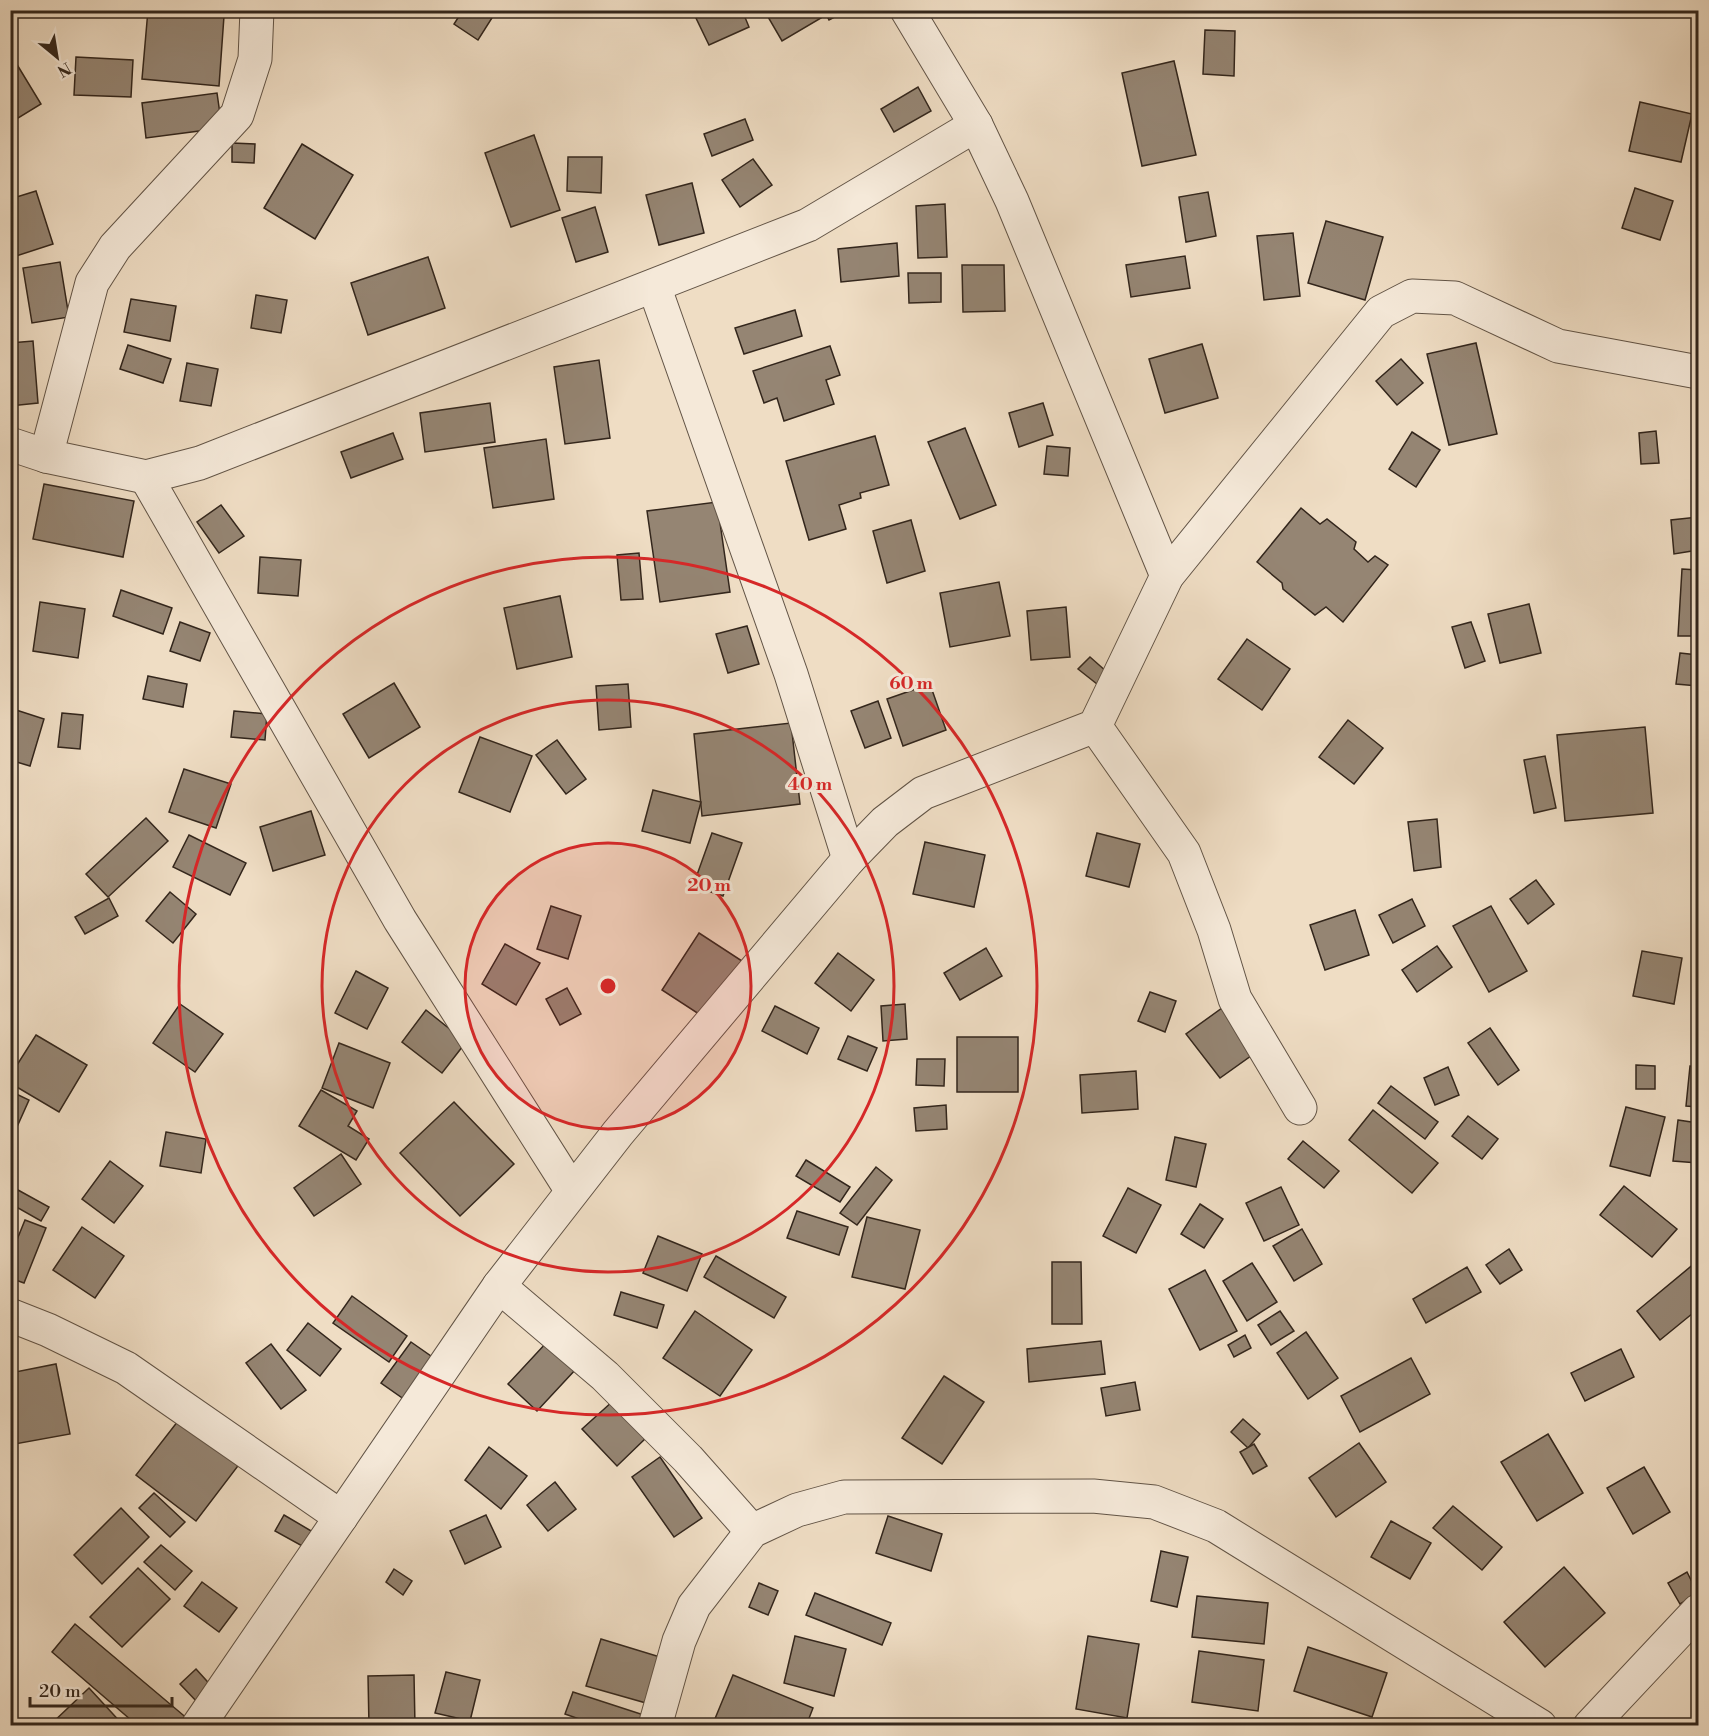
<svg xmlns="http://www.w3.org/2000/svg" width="1709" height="1736" font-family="'Libre Bodoni',serif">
<rect width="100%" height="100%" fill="#efddc4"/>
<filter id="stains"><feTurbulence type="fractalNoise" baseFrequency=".00333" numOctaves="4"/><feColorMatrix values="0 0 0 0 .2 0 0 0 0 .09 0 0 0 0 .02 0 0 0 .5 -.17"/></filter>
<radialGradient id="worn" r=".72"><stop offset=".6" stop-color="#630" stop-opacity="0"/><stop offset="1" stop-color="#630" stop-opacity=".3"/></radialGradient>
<g fill="#958573" stroke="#33261c" stroke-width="1.5">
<polygon points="148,10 224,16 219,86 142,79"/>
<polygon points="463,10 497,10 478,40 454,24"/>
<polygon points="707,10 742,10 749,27 709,45 695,16"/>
<polygon points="764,10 816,10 821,18 782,41"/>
<polygon points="824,10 848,10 829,20"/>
<polygon points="1205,30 1235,31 1234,76 1203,74"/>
<polygon points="10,53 41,104 10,123"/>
<polygon points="76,57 133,60 131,97 74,95"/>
<polygon points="1174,61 1196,155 1142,166 1122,73"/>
<polygon points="918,87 931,111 894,132 881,109"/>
<polygon points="217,93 222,128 146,138 142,103"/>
<polygon points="1640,102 1692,114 1681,162 1629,151"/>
<polygon points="745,119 753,140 712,156 704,134"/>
<polygon points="534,135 560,210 511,227 485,153"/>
<polygon points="232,143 255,144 254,163 232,162"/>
<polygon points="302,144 353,175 315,239 264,208"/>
<polygon points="568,157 602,157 601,193 567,191"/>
<polygon points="753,159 772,185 740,207 722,180"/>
<polygon points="692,183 704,233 659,245 646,195"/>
<polygon points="1635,188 1673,201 1660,240 1622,228"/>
<polygon points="36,191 53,244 10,258 10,199"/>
<polygon points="1208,192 1216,236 1186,242 1179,197"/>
<polygon points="945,204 947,257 918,258 916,206"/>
<polygon points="595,207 608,252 576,262 562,218"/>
<polygon points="1326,221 1383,237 1365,300 1308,283"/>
<polygon points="1293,233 1300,296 1264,300 1257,236"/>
<polygon points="897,243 899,276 841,282 838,249"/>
<polygon points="1185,256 1190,288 1131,297 1126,265"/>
<polygon points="428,257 445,308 368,335 351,283"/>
<polygon points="60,262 69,317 32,323 23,268"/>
<polygon points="962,265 1004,265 1005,311 963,312"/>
<polygon points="908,273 941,273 941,302 909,303"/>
<polygon points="256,295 287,300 281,333 251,328"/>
<polygon points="131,299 176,306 170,341 124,332"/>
<polygon points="795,310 802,336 744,354 735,328"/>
<polygon points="33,341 38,403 10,406 10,343"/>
<polygon points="1476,343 1497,434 1449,445 1427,354"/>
<polygon points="1202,344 1218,398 1165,413 1149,359"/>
<polygon points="128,345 171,359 163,383 120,369"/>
<polygon points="830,346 840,375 826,380 834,404 784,421 777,398 764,403 753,371"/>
<polygon points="1401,359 1423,383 1397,405 1376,381"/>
<polygon points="599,360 610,438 565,444 554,367"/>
<polygon points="187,363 218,369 211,406 180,401"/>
<polygon points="490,403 495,442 425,452 420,413"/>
<polygon points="1043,403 1053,435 1019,447 1009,413"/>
<polygon points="965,428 996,505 960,519 928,442"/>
<polygon points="1656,431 1659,463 1641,464 1639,433"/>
<polygon points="1412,432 1440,450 1416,487 1389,469"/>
<polygon points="393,433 403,459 351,478 341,452"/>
<polygon points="875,436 889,485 860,493 861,498 839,505 846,529 809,540 786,461"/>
<polygon points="546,439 554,499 493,508 484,448"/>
<polygon points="1047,446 1070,448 1068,476 1044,474"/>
<polygon points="44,484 134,501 123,557 33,539"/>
<polygon points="717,502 730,592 660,602 647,511"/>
<polygon points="221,505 244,536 219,553 197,522"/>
<polygon points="1301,508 1320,524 1327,519 1356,542 1354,549 1368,562 1375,556 1388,565 1343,622 1326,607 1315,615 1283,589 1282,583 1257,562"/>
<polygon points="1698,517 1698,550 1674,554 1671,520"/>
<polygon points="911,520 925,571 887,583 873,531"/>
<polygon points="639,553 643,599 621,600 617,555"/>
<polygon points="260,557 301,560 298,596 258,593"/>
<polygon points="1682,569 1698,570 1698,636 1678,636"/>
<polygon points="999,582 1010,636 950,647 940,593"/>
<polygon points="121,590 172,608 163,634 113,616"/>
<polygon points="560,596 572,657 517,669 504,608"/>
<polygon points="40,602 85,609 78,658 33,651"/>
<polygon points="1529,604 1541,653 1500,663 1488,614"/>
<polygon points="1066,607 1070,657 1031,660 1027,611"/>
<polygon points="180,622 210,633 200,661 170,651"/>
<polygon points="1471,622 1485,661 1465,668 1452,627"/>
<polygon points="747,626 759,664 728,673 716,634"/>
<polygon points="1247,639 1290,669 1262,710 1218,679"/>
<polygon points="1680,653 1698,655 1698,686 1676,684"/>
<polygon points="1090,657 1107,672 1097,684 1078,669"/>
<polygon points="148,676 187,684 183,707 143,699"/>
<polygon points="394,683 420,727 369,758 343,714"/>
<polygon points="628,684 631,727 599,730 596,686"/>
<polygon points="930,684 946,730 903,746 887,699"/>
<polygon points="878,701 891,738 865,748 851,711"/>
<polygon points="10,708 44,719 30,766 10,760"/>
<polygon points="234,711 267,714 265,740 231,737"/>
<polygon points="62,713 83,715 80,749 58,747"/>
<polygon points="1348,720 1383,748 1354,784 1319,757"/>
<polygon points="791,723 800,804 702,816 694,734"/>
<polygon points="1645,727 1653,813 1565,821 1557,735"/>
<polygon points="480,737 532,756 510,812 459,792"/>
<polygon points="557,740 586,779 566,794 536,755"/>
<polygon points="1545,756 1556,808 1534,813 1524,760"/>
<polygon points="184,769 231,784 216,828 169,812"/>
<polygon points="653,790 701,802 690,843 642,831"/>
<polygon points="311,811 325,855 273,871 260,827"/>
<polygon points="146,818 168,841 108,897 86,874"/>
<polygon points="1437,819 1441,867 1414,871 1408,822"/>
<polygon points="712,833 742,843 723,896 693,886"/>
<polygon points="1097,833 1140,844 1129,887 1086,876"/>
<polygon points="189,835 246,863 230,895 173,867"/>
<polygon points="925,842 985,855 974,907 913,894"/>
<polygon points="1536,880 1554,904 1528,924 1510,899"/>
<polygon points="170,892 196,914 173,943 146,921"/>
<polygon points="109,898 118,916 85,934 75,917"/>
<polygon points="1412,899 1425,926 1393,943 1379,915"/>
<polygon points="551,906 581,916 568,959 537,949"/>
<polygon points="1491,906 1527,971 1489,992 1453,926"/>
<polygon points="1355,910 1369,955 1325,970 1310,925"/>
<polygon points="699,933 742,961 705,1018 662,990"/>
<polygon points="505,944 540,963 516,1005 482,984"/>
<polygon points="1437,946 1452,967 1417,992 1402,970"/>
<polygon points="986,948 1002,976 960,1000 944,973"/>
<polygon points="1642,951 1682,958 1674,1004 1633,996"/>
<polygon points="838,953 874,980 851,1011 815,983"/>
<polygon points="356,971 388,988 367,1029 335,1013"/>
<polygon points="567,988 581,1014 560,1025 546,999"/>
<polygon points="1150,992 1176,1001 1165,1032 1138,1021"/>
<polygon points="180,1004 223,1034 195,1072 153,1043"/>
<polygon points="905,1004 907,1039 883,1041 881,1006"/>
<polygon points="775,1006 819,1028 807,1054 762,1031"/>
<polygon points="1222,1008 1255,1053 1220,1078 1186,1034"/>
<polygon points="426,1010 466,1042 442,1073 402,1042"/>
<polygon points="1490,1028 1519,1070 1498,1085 1468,1043"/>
<polygon points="36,1035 87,1065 59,1112 10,1083 10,1076"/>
<polygon points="848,1036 877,1048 867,1071 838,1059"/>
<rect x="957" y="1037" width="61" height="55"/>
<polygon points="339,1043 390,1063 373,1108 322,1088"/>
<polygon points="917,1059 945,1059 944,1086 916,1085"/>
<polygon points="1636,1065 1655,1066 1655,1089 1636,1089"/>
<polygon points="1690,1066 1698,1067 1698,1107 1686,1106"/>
<polygon points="1448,1067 1459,1095 1435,1105 1424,1078"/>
<polygon points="1136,1071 1138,1109 1082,1113 1080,1075"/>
<polygon points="1391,1086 1438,1122 1425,1139 1378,1103"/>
<polygon points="321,1090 357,1111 348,1126 369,1139 356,1160 299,1126"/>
<polygon points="10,1091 29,1100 12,1138 10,1137"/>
<polygon points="454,1102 514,1164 460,1216 400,1153"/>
<polygon points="946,1105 947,1129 916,1131 914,1108"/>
<polygon points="1626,1107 1665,1117 1650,1176 1610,1166"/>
<polygon points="1373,1110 1438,1163 1412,1193 1349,1140"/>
<polygon points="1468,1116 1498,1139 1482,1159 1452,1136"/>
<polygon points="1678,1120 1698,1123 1698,1163 1673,1161"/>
<polygon points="166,1132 206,1139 201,1173 160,1166"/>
<polygon points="1175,1137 1206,1144 1196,1187 1166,1180"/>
<polygon points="1303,1141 1339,1171 1324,1188 1288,1159"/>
<polygon points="341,1154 361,1184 314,1216 294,1188"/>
<polygon points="806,1160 850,1187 840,1202 796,1176"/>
<polygon points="110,1161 143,1186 114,1223 82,1199"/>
<polygon points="876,1167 892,1180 857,1225 840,1213"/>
<polygon points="1624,1186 1677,1229 1652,1257 1600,1215"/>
<polygon points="1281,1187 1299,1225 1264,1241 1246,1203"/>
<polygon points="1128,1188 1161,1205 1136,1253 1103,1236"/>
<polygon points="18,1190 49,1207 41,1221 11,1204"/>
<polygon points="1200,1204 1223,1219 1204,1248 1181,1234"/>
<polygon points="797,1211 848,1227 839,1255 787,1238"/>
<polygon points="867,1217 920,1230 905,1289 852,1277"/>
<polygon points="25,1220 46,1228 24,1283 10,1278 10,1257"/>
<polygon points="82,1227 124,1256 95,1298 53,1270"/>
<polygon points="1302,1229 1322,1264 1294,1281 1273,1246"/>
<polygon points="658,1236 702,1254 687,1291 643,1273"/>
<polygon points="1509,1249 1522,1270 1500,1284 1486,1265"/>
<polygon points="716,1256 786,1297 774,1318 704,1277"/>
<polygon points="1052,1262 1081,1262 1082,1324 1052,1324"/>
<polygon points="1252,1263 1277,1302 1247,1321 1223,1281"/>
<polygon points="1695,1263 1698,1268 1698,1309 1660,1340 1637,1311"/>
<polygon points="1467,1267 1481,1292 1426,1323 1413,1299"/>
<polygon points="1205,1270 1237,1331 1200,1350 1169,1289"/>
<polygon points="621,1292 664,1305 657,1328 614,1315"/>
<polygon points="352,1296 407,1336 389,1362 333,1323"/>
<polygon points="695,1311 752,1350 720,1396 663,1358"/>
<polygon points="1280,1311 1294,1331 1271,1345 1258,1325"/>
<polygon points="308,1323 341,1349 320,1376 287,1350"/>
<polygon points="1306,1332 1338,1378 1308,1399 1277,1353"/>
<polygon points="1245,1335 1251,1348 1234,1357 1228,1345"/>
<polygon points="1101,1341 1105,1374 1029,1382 1027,1349"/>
<polygon points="411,1342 438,1361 408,1402 381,1383"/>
<polygon points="547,1342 576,1369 537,1411 508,1384"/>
<polygon points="271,1344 306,1390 281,1409 246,1363"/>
<polygon points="1621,1349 1634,1377 1585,1401 1571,1373"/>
<polygon points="1411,1358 1430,1394 1360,1432 1341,1396"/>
<polygon points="56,1364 70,1434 15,1444 10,1421 10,1373"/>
<polygon points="944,1376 984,1402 942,1464 902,1438"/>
<polygon points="1135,1382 1140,1410 1106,1416 1101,1388"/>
<polygon points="613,1401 647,1437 617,1466 582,1429"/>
<polygon points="185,1412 244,1458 196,1521 136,1475"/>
<polygon points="1243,1419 1260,1434 1248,1448 1231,1432"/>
<polygon points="1548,1434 1583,1493 1537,1521 1501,1462"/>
<polygon points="1359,1443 1386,1482 1336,1517 1309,1478"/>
<polygon points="1254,1444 1267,1466 1253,1474 1240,1452"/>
<polygon points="489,1447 527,1476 501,1509 465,1480"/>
<polygon points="660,1457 702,1518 674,1537 632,1477"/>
<polygon points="1644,1467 1670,1512 1633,1534 1607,1488"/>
<polygon points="555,1482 576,1509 548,1531 527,1505"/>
<polygon points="154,1493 185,1522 170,1537 139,1508"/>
<polygon points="1453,1506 1502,1547 1482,1570 1433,1528"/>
<polygon points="121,1508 149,1537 102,1584 74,1555"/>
<polygon points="284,1515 313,1532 304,1547 275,1531"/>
<polygon points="486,1515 501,1547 465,1564 450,1531"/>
<polygon points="888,1516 942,1534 931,1571 876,1553"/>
<polygon points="1391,1521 1431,1543 1410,1579 1371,1557"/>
<polygon points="161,1545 192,1571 175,1590 144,1562"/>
<polygon points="1161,1551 1188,1557 1177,1607 1151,1601"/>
<polygon points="1564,1567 1605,1613 1545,1667 1504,1622"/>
<polygon points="138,1568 170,1599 122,1647 90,1617"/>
<polygon points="394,1569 412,1581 403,1595 386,1582"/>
<polygon points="1687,1572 1698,1594 1680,1604 1668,1583"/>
<polygon points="202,1582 237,1608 219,1632 184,1606"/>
<polygon points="759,1583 778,1591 768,1615 749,1607"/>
<polygon points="815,1593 891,1623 882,1645 806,1615"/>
<polygon points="1197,1596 1268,1603 1264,1644 1192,1637"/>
<polygon points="75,1624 189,1720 184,1726 138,1726 52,1652"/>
<polygon points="795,1636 846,1649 834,1696 784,1683"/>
<polygon points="1088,1636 1139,1644 1127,1718 1076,1709"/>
<polygon points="601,1639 660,1657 646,1703 586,1686"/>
<polygon points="1308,1647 1387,1673 1372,1717 1294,1691"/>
<polygon points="1199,1651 1264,1660 1258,1711 1192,1702"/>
<polygon points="196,1669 215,1690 199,1704 180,1684"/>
<polygon points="446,1672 480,1680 470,1721 435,1713"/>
<polygon points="414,1675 415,1726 369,1726 368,1676"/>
<polygon points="733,1675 813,1708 806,1726 712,1726"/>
<polygon points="89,1688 124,1726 49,1726"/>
<polygon points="573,1692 653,1718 651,1726 599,1726 565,1714"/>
<polygon points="817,1719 833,1726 814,1726"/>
</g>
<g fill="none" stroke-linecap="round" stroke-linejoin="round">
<defs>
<g id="minor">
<polyline points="907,10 976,125 1012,201 1167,576"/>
<polyline points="654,286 791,674 849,859"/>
<polyline points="10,444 46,456 146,477 200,463 808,225 976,125"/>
<polyline points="46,456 92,283 115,247 237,115 255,59 257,10"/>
<polyline points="146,477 400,920 572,1191"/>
<polyline points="1095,726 1184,853 1214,930 1235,999 1300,1108"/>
<polyline points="499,1286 605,1376 688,1459 752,1531"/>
<polyline points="10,1315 48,1330 126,1368 341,1517"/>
<polyline points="198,1726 499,1286 618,1133 849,859 885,822 923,793 1095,726 1167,576 1381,312 1412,296 1455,298 1558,346 1698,372"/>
<polyline points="655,1726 679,1641 694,1606 752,1531 797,1510 844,1497 1093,1496 1154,1502 1216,1526 1540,1726"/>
<polyline points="1590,1726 1698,1611"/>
</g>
</defs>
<use href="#minor" stroke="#625446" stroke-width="35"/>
<use href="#minor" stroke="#f5e9d9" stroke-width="33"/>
</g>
<circle cx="608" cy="986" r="143" fill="#d62828" fill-opacity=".12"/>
<g fill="none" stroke="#d62828" stroke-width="3">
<circle cx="608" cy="986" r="143"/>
<circle cx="608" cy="986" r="286"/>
<circle cx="608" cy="986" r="429"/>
</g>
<circle cx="608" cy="986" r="9" fill="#d62828" stroke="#f5e9d9" stroke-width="3"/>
<g font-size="18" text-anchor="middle" font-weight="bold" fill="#d62828" stroke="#f5e9d9" stroke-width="6" stroke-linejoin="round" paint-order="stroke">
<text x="911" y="689">60 m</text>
<text x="810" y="790">40 m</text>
<text x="709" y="891">20 m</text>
</g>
<rect width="1709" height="1736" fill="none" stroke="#efddc4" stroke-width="36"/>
<rect x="12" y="12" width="1685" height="1712" fill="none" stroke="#33261c" stroke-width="3"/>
<rect x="18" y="18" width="1673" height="1700" fill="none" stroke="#33261c" stroke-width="1.5"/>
<g transform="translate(57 57) rotate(150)" stroke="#f5e9d9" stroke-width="4.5" paint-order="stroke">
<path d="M0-4.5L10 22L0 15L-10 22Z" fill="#33261c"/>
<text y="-9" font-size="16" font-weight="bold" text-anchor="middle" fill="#33261c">N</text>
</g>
<path d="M30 1697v9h142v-9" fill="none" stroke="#33261c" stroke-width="3"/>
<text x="39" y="1697" font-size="18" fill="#33261c" stroke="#f5e9d9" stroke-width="4.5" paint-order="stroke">20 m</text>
<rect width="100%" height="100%" filter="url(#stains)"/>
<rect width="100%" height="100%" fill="url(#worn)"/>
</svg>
